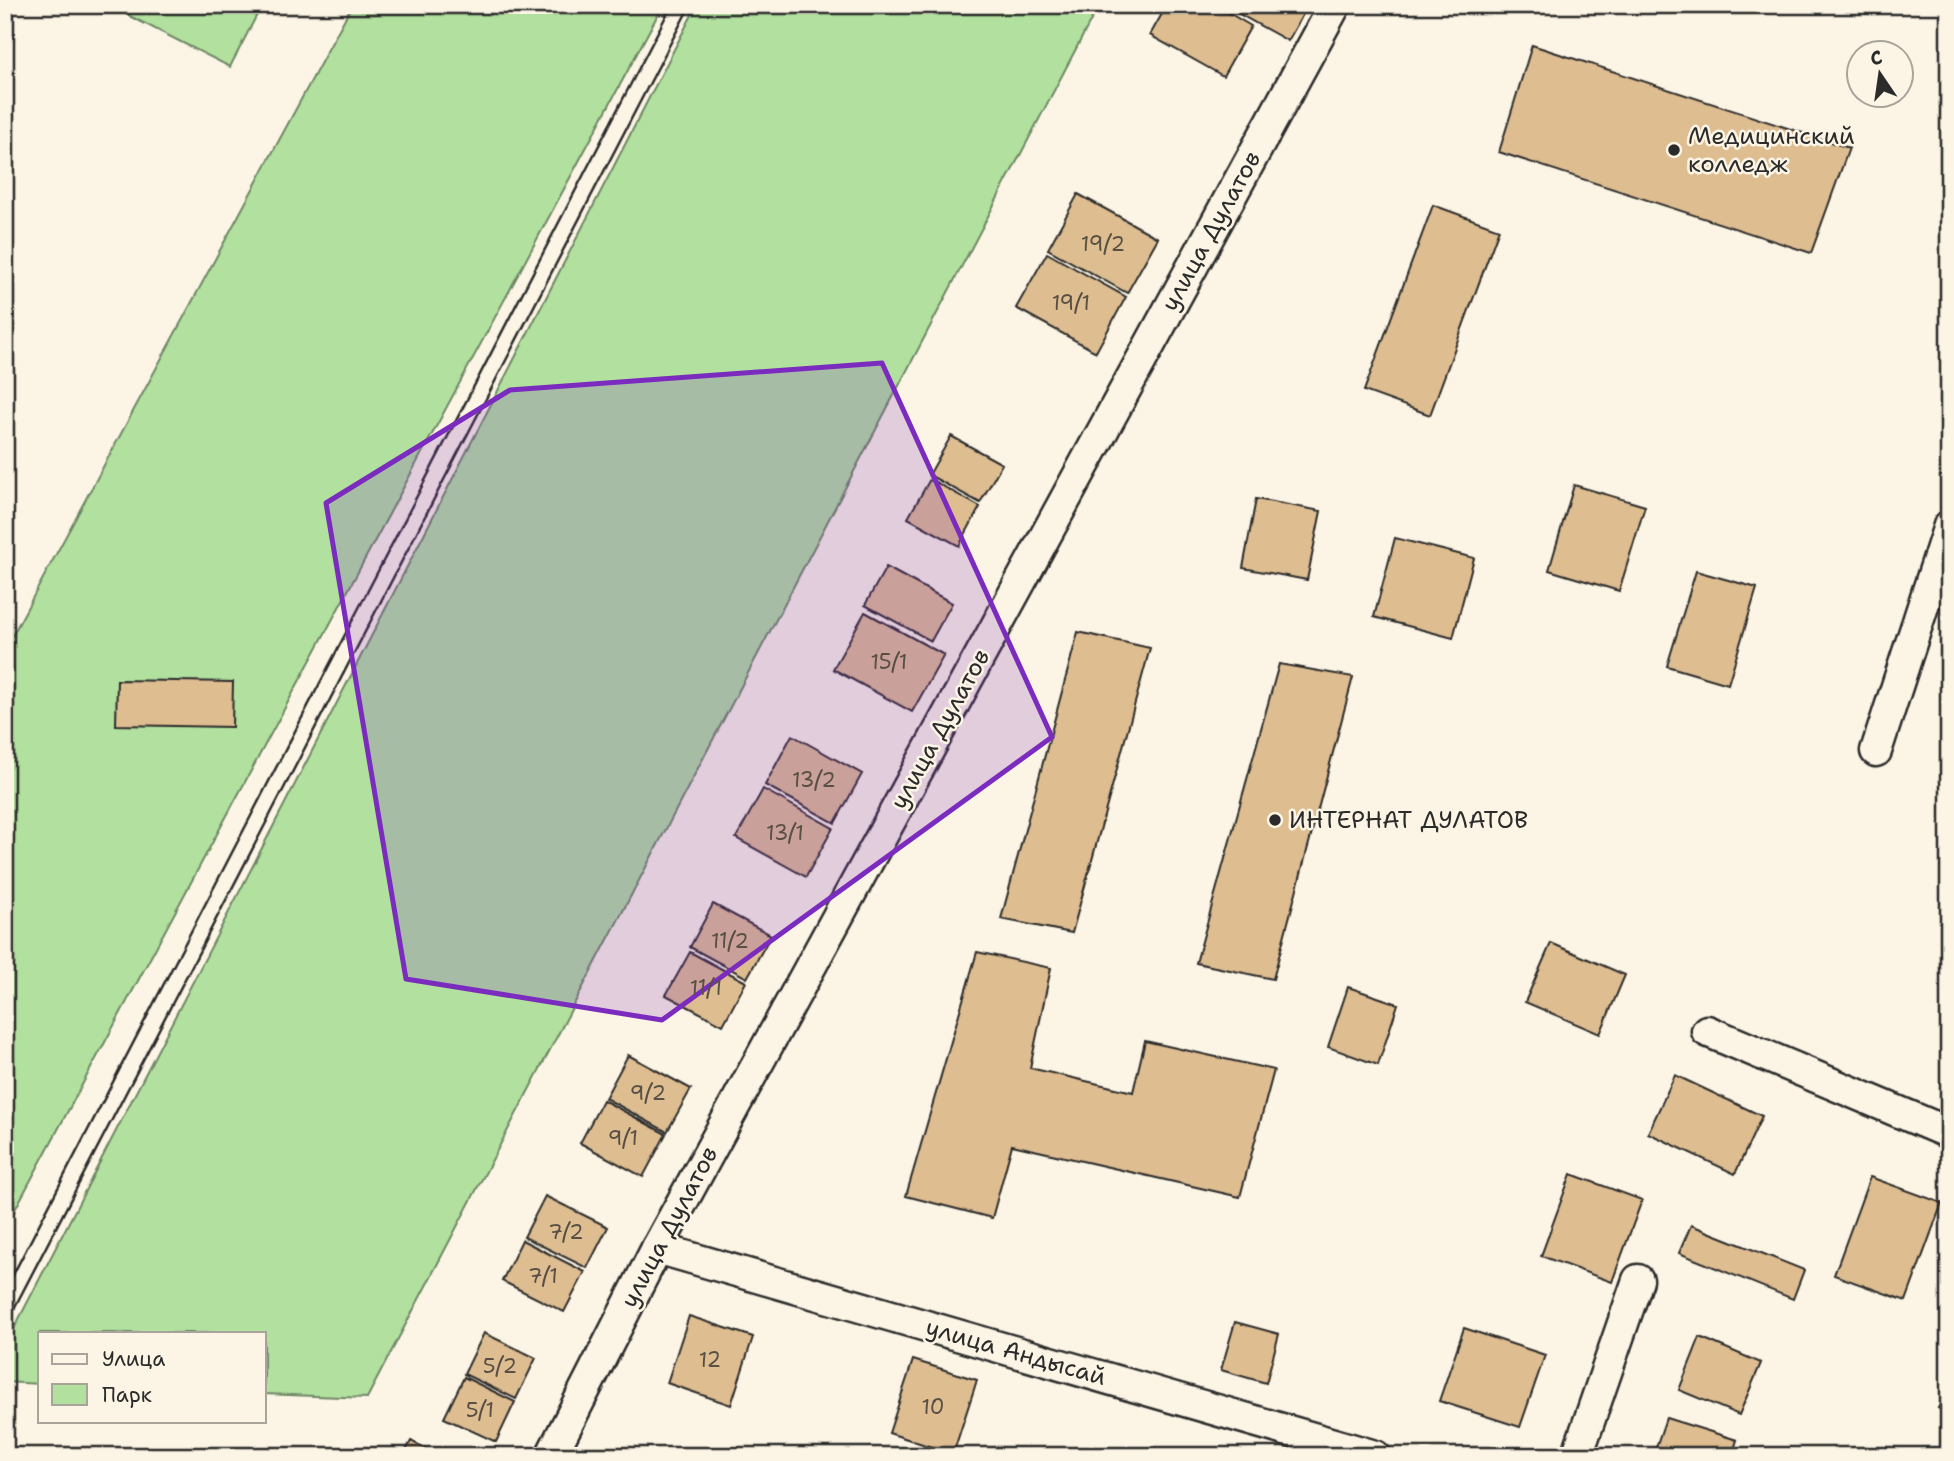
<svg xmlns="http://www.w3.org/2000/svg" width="1954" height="1461" font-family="'Shantell Sans',sans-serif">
<rect width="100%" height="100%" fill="#fcf5e5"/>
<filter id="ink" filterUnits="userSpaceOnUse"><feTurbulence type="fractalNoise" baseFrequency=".0143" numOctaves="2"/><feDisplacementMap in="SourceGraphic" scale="14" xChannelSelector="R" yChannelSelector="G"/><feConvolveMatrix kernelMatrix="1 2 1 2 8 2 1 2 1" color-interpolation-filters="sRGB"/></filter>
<g filter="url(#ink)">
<g fill="#b2e09f" stroke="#6e8665" stroke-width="2">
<polygon points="108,5 262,5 230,67"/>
<polygon points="352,5 663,5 5,1228 5,649"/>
<polygon points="697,5 1099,5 367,1398 264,1394 264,1333 40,1333 40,1384 5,1382 5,1346"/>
</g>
<g fill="#debd91" stroke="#2b2b2b" stroke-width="2">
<polygon points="1167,5 1215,5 1251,26 1223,76 1150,35"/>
<polygon points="1223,5 1308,5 1288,41"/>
<polygon points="1532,45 1849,148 1811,253 1499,152"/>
<polygon points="1078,194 1158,238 1127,293 1048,249"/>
<polygon points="1433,205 1499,229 1430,415 1364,391"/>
<polygon points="1047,253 1126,297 1096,352 1016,308"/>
<polygon points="951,436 1002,464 980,503 929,475"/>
<polygon points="930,479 980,507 959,546 908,518"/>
<polygon points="1574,485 1645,506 1619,591 1549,570"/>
<polygon points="1256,499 1321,511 1307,580 1243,568"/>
<polygon points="1395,538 1474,558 1453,638 1374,617"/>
<polygon points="886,567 952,603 931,641 865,605"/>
<polygon points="1696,571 1757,588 1728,684 1667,666"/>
<polygon points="865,612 944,655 912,712 833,669"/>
<polygon points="1078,632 1150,648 1072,933 1001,919"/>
<polygon points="1279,664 1353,677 1273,979 1196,963"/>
<polygon points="117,680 233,682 232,727 116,725"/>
<polygon points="792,735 862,774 835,823 765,785"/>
<polygon points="763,789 833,828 806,877 736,838"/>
<polygon points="713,904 771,935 747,978 690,947"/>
<polygon points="1551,943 1625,975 1600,1034 1525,1002"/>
<polygon points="690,952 746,982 723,1025 666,995"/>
<polygon points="977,952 1051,968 1030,1068 1133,1092 1145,1041 1274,1070 1240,1197 1012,1145 992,1218 906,1196"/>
<polygon points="1348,987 1398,1004 1378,1065 1328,1047"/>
<polygon points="628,1055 691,1089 667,1132 605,1098"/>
<polygon points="1675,1075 1762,1116 1735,1174 1648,1133"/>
<polygon points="603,1100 666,1134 643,1177 580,1143"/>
<polygon points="1571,1174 1642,1200 1612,1282 1541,1256"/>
<polygon points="1870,1177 1942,1203 1906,1301 1834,1275"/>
<polygon points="545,1196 608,1227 587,1268 524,1237"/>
<polygon points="1691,1225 1804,1270 1793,1299 1679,1253"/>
<polygon points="522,1240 585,1272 564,1312 502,1281"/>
<polygon points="689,1316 753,1337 731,1405 667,1383"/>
<polygon points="1235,1322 1279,1334 1266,1383 1221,1370"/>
<polygon points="1464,1328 1545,1355 1520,1427 1439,1401"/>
<polygon points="484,1333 536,1358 516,1399 464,1374"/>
<polygon points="1700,1337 1761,1363 1739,1415 1679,1390"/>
<polygon points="913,1360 977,1380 953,1454 889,1433"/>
<polygon points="464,1377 515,1402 496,1442 444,1418"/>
<polygon points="1949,1389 1949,1414 1938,1408"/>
<polygon points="1666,1418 1737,1440 1732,1456 1653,1456"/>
<polygon points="411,1441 440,1456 403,1456"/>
</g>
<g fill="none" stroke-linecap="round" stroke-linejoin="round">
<defs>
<polyline id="lane" points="5,1308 681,5"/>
<g id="street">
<polyline points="1876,751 1949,526"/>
<polyline points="1707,1031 1949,1133"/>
<polyline points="657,1248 1375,1456"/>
<polyline points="551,1456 657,1248 1335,5"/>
<polyline points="1577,1456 1638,1280"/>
</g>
</defs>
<use href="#lane" stroke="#2b2b2b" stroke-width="19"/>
<use href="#street" stroke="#2b2b2b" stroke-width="35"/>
<use href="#lane" stroke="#fcf5e5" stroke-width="14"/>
<use href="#street" stroke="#fcf5e5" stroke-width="30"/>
</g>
</g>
<path fill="#7b2cbf" fill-opacity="0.2" stroke="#7b2cbf" stroke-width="5" stroke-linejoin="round" d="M882,363L1052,737L662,1020L406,979L326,503L510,390Z"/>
<g fill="#2b2b2b" stroke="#fcf5e5" stroke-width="2.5">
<circle cx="1674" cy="150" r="7"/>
<circle cx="1275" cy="820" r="7"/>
</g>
<g text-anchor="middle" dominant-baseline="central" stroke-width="5" stroke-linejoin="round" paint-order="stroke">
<g font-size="21" fill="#585044">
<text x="1103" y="244">19/2</text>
<text x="1071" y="303">19/1</text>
<text x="889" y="662">15/1</text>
<text x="814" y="780">13/2</text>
<text x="785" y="833">13/1</text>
<text x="730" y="941">11/2</text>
<text x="706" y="988">11/1</text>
<text x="648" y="1093">9/2</text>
<text x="623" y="1138">9/1</text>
<text x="566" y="1232">7/2</text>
<text x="543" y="1276">7/1</text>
<text x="710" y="1360">12</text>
<text x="500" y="1366">5/2</text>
<text x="933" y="1407">10</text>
<text x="480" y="1410">5/1</text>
</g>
<g font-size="24" fill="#2b2b2b" stroke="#fcf5e5" text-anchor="start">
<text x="1688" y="136">Медицинский<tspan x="1688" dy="28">колледж</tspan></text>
<text x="1289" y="820">ИНТЕРНАТ ДУЛАТОВ</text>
</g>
<g font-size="24" fill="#2b2b2b" stroke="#fcf5e5">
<text transform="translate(1211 231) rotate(-61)">улица Дулатов</text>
<text transform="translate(940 729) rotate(-61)">улица Дулатов</text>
<text transform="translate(669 1227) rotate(-62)">улица Дулатов</text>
<text transform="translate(1016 1352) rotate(16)">улица Андысай</text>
</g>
</g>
<rect width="1954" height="1461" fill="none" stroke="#fcf5e5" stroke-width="28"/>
<rect x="14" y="14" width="1926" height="1433" fill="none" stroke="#2b2b2b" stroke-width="2.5" filter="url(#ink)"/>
<rect x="38" y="1332" width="228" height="91" fill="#fcf5e5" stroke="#a8a49b" stroke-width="2"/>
<rect x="52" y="1354" width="35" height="10" fill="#fcf5e5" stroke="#a8a49b" stroke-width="2"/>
<text x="102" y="1366" font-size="21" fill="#2b2b2b">Улица</text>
<rect x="52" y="1384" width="35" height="21" fill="#b2e09f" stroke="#a8a49b" stroke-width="2"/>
<text x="102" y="1402" font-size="21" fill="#2b2b2b">Парк</text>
<g transform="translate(1880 74) rotate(347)"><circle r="33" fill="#fcf5e5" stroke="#a8a49b" stroke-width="2"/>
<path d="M0-5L12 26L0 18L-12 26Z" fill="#2b2b2b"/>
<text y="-10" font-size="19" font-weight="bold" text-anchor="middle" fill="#2b2b2b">С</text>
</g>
</svg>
